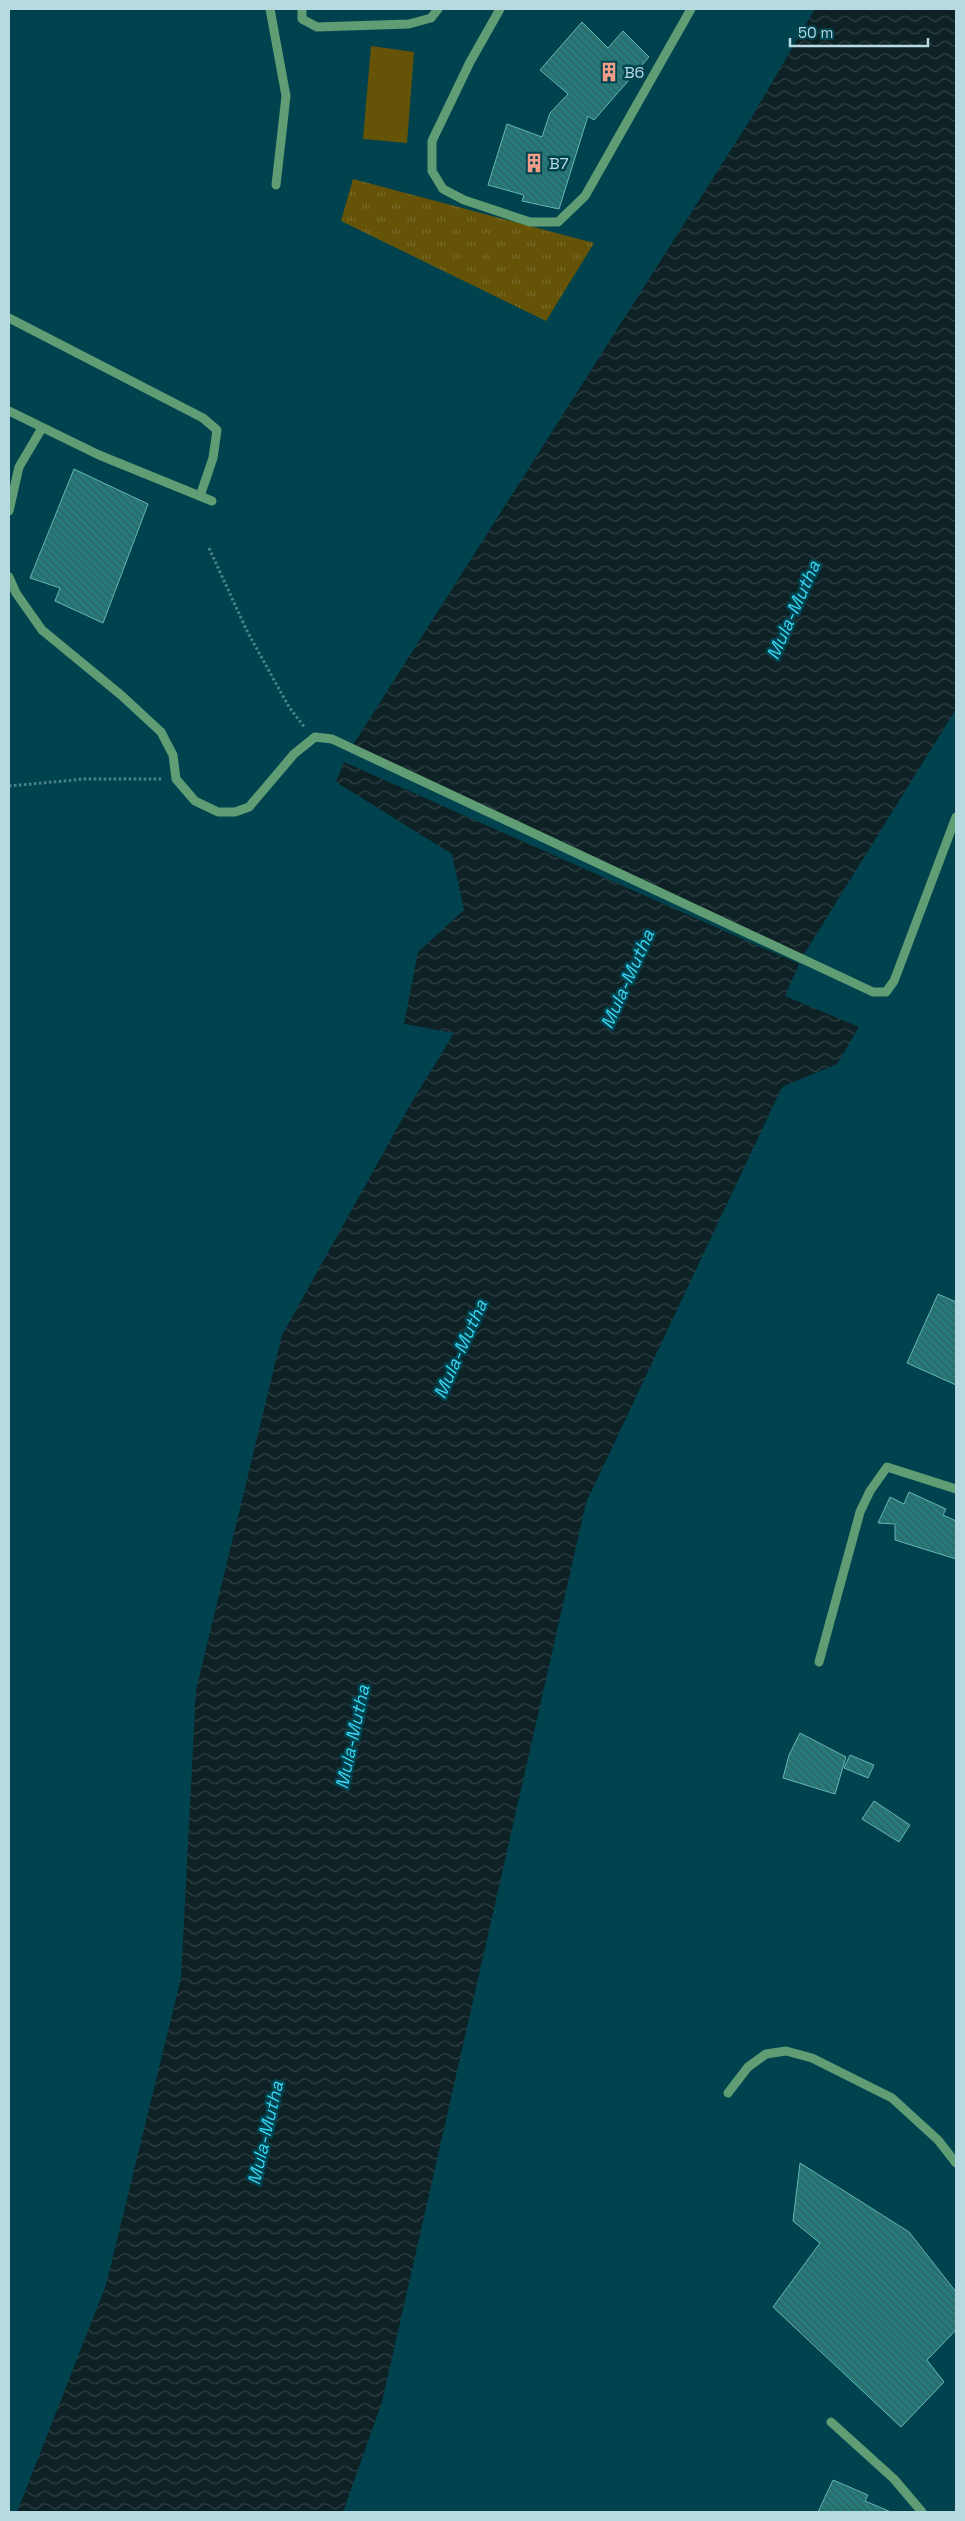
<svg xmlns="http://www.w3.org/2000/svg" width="965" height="2521" font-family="'Space Grotesk',sans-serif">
<defs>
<pattern id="grass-tufts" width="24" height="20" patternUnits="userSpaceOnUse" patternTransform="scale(1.25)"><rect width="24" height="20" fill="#655308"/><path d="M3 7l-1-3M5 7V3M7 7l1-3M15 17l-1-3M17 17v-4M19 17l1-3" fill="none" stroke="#796b2c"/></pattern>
<pattern id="water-waves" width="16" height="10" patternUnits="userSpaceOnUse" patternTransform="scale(1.25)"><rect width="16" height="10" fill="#0e2125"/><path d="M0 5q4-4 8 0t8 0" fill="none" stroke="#2f4144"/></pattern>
<pattern id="building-back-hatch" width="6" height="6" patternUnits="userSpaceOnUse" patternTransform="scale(1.25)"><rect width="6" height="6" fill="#277a79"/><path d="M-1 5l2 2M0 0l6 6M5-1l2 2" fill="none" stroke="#2e6061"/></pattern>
</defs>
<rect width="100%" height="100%" fill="#00434e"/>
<polygon fill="url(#grass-tufts)" points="353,179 594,243 546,321 341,221"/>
<polygon fill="#655308" points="371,46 414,52 407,143 363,139"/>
<g fill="url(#water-waves)">
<polygon points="815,9 956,9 956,709 801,959 351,748 750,120"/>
<polygon points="344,762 799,964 785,996 859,1027 837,1064 782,1087 586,1503 382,2402 343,2512 17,2512 106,2285 181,1978 196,1690 282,1335 410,1105 454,1033 404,1024 418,952 464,910 452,854 336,782"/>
</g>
<g fill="url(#building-back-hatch)" stroke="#66b5b3">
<polygon points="582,22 608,48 623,31 649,57 594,120 588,116 559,209 522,201 524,195 488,185 507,124 542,137 550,113 568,94 540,70"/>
<polygon points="74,469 148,504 103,623 55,601 60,588 30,578"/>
<polygon points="938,1294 956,1302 956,1385 907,1363"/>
<polygon points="909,1492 946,1509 943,1515 956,1521 956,1559 895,1540 895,1524 878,1523 890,1497 904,1504"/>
<polygon points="800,1733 846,1757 835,1794 783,1778 789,1755"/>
<polygon points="850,1755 874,1765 868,1778 844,1768"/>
<polygon points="874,1801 910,1825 899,1842 862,1819"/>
<polygon points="800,2163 909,2232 956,2292 956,2330 927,2360 944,2382 901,2427 773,2307 820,2243 793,2221"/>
<polygon points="833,2480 868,2495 865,2501 891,2512 818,2512"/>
</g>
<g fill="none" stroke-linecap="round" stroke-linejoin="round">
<g stroke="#4b818b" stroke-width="3" stroke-dasharray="2.5 2.5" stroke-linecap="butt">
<polyline points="209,548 247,631 289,707 305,728"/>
<polyline points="9,786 85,779 163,779"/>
</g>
<g stroke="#609c74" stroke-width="9">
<polyline points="270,9 286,96 276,185"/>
<polyline points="302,9 302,19 317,27 409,24 431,18 438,9"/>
<polyline points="500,9 470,62 432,141 432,171 443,189 464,200 530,222 558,222 585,196 691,9"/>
<polyline points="9,318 203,418 217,430 213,458 200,496"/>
<polyline points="9,411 99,455 212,501"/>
<polyline points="9,511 19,467 42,428"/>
<polyline points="9,577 16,593 42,630 121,695 161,732 173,755 176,779 195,801 218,812 235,812 249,807 294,754 315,737 332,739 873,992 886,992 894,981 956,817"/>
<polyline points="819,1662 860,1512 870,1491 887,1467 956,1489"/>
<polyline points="728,2093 748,2067 766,2054 786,2051 812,2058 892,2098 938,2140 956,2163"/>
<polyline points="831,2422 894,2479 922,2512"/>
</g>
</g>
<defs>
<symbol id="building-bare" viewBox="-9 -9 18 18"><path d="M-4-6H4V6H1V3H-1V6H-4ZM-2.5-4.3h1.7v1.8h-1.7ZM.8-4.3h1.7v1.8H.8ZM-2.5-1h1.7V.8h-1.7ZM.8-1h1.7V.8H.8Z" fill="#f49e89" stroke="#00434e" stroke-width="2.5" paint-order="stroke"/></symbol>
</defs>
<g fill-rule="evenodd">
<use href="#building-bare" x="595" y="58" width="28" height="28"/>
<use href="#building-bare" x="520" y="149" width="28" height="28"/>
</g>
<g text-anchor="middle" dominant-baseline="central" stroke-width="5" stroke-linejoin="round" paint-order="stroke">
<g font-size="16" fill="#b6d9e2" stroke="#00434e" text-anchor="start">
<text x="624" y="72">B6</text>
<text x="549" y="163">B7</text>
</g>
<g font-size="18" font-style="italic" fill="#3ad7f4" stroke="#00434e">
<text transform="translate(793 610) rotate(-66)">Mula-Mutha</text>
<text transform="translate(627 979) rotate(-66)">Mula-Mutha</text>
<text transform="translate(460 1349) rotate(-66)">Mula-Mutha</text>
<text transform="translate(352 1737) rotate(-78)">Mula-Mutha</text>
<text transform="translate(265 2133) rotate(-77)">Mula-Mutha</text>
</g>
</g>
<rect width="965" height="2521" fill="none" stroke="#b6d9e2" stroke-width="20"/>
<path d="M790 38v8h138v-8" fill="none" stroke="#b6d9e2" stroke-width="2.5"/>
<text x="798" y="38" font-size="15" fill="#b6d9e2" stroke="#00434e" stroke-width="4" paint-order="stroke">50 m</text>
</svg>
